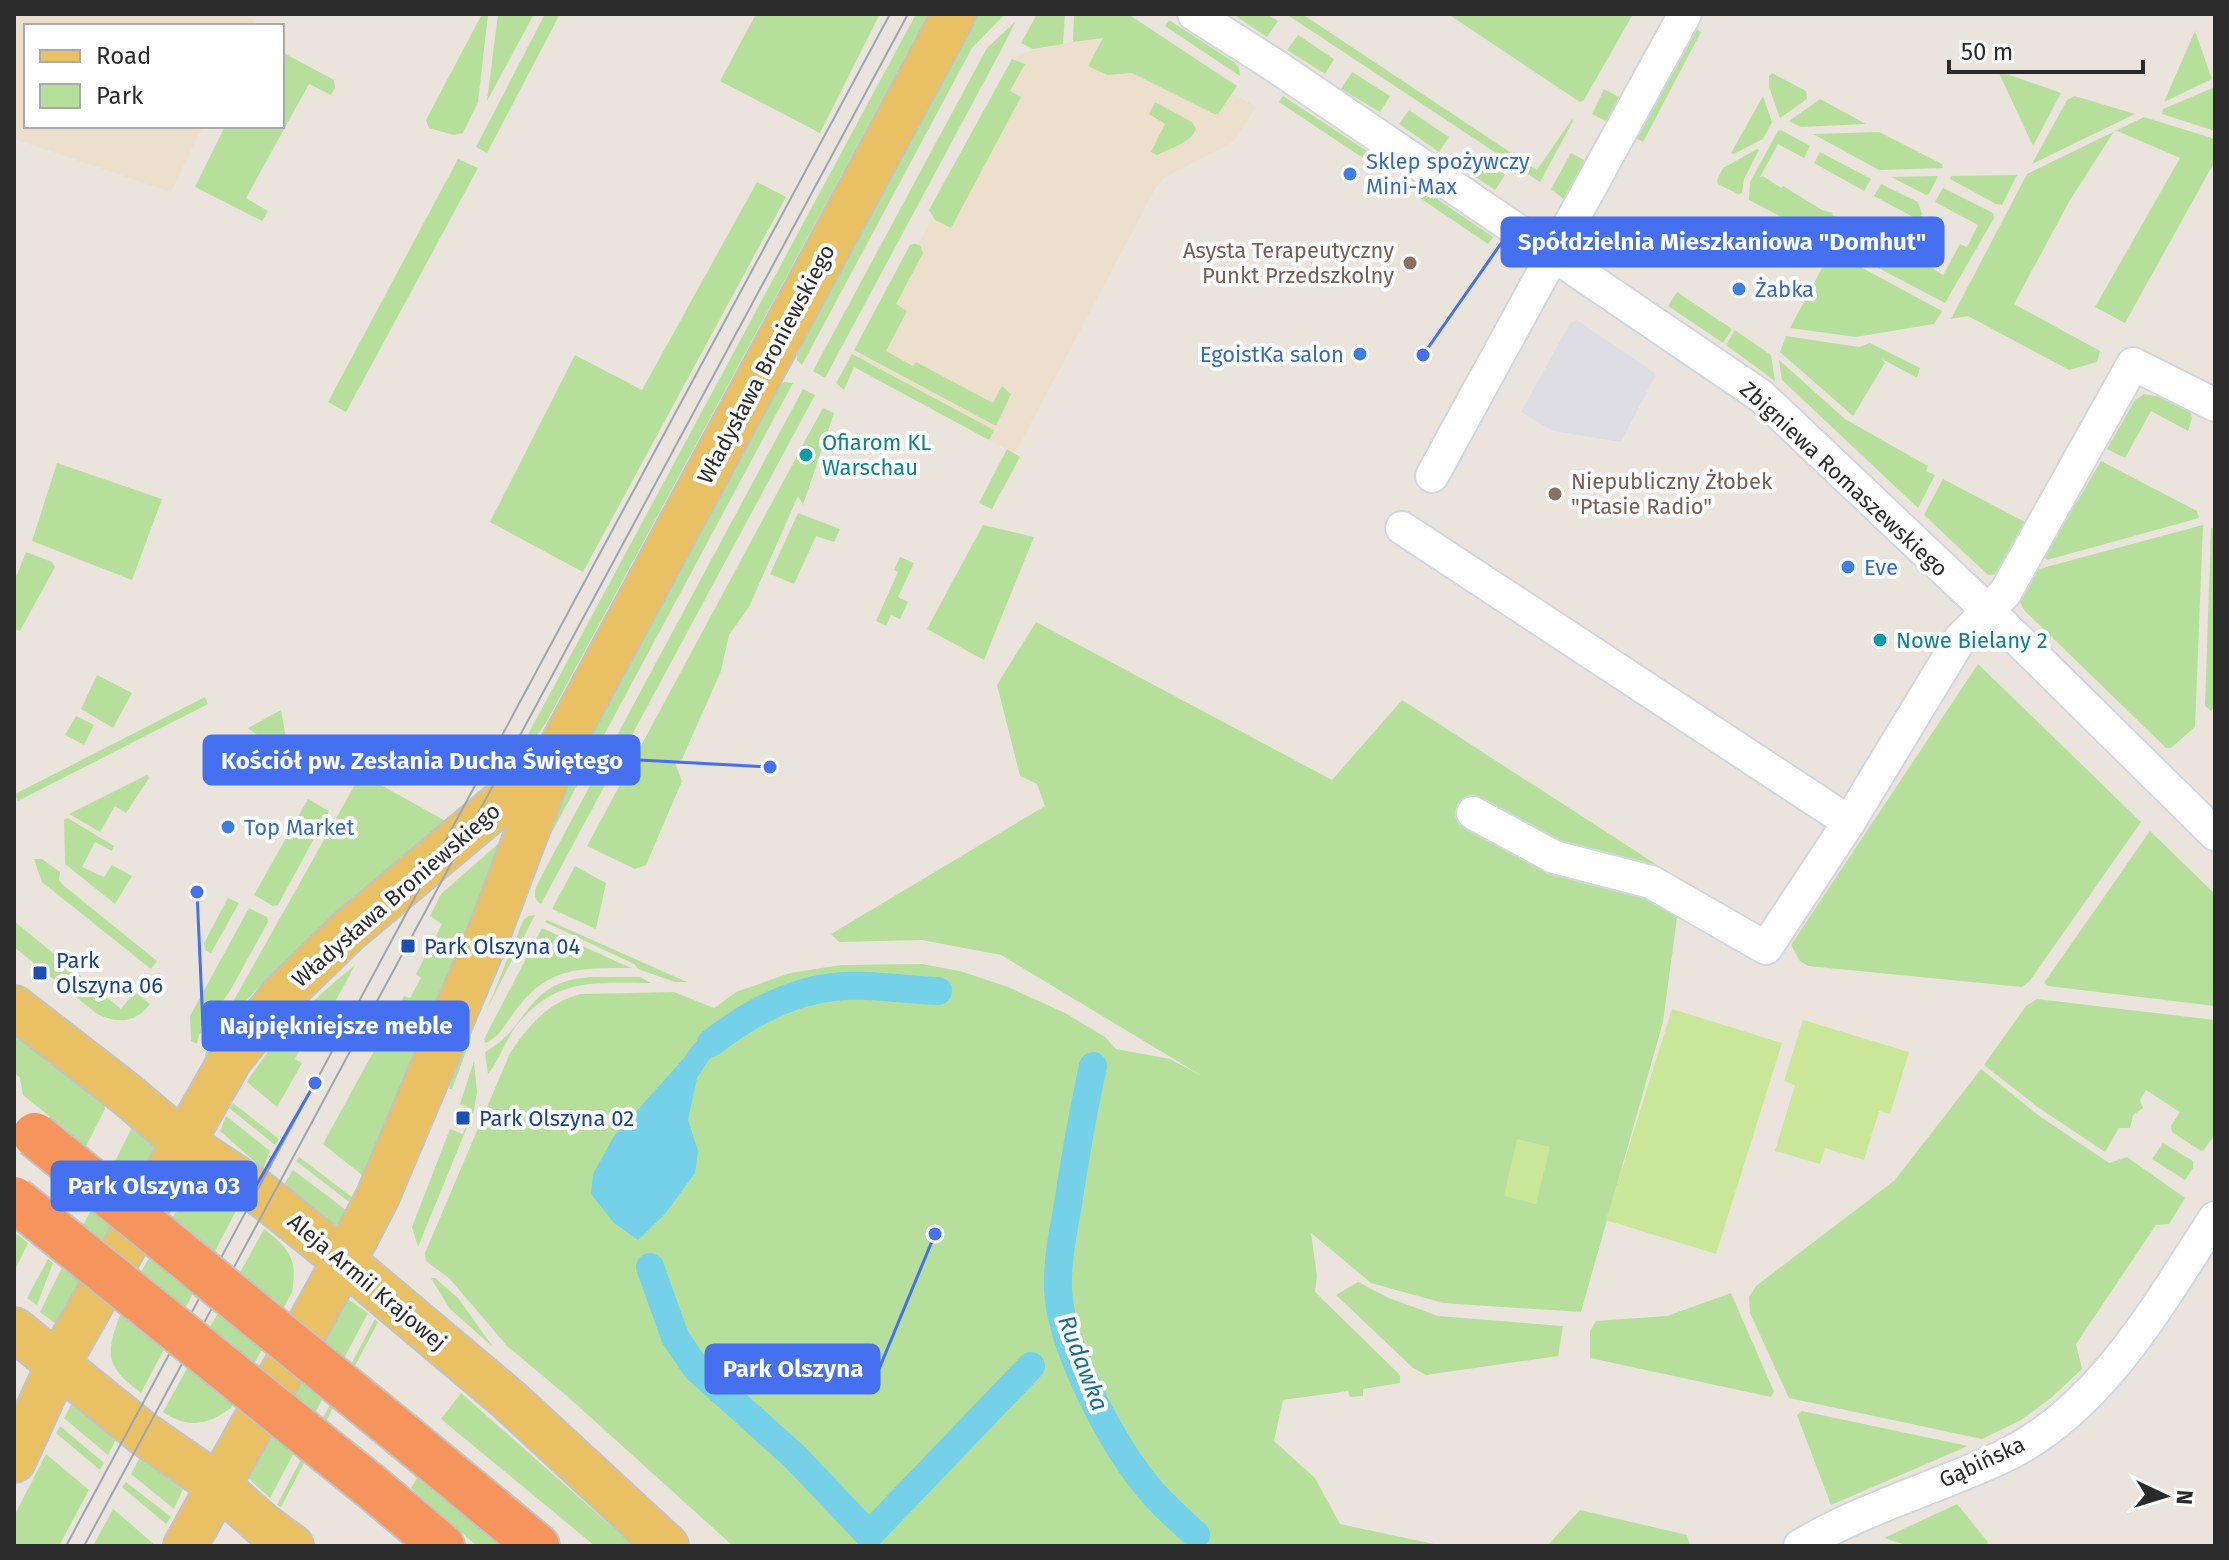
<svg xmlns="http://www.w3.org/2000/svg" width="2229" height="1560" font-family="'Fira Sans',sans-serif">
<rect width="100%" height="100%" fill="#ebe4dc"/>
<polygon fill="#dedde4" points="1577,320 1656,374 1621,442 1553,431 1521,412 1570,323"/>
<g fill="#ece0cc">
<polygon points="14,14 258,14 252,26 26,26 26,126 203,126 171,192 14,139"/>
<polygon points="1126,30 1256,107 1233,142 1164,178 1156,187 1015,454 853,366 1021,53"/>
</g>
<g fill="#b7df9c">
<polygon points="482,14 488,14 478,102 463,133 454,135 429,128 426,120"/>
<polygon points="498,14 534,14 487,101"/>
<polygon points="545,14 560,14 487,153 476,147"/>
<polygon points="756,14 880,14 820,133 720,81"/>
<polygon points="916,14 928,14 547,721 518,763 504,779"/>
<polygon points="977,14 1005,14 972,48 802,365 797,360 797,348"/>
<polygon points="1037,14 1065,14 1063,44 1033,49 1021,43"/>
<polygon points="1074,14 1128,14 1237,86 1218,114 1214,114 1132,73 1107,75 1088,66 1103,38 1073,42"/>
<polygon points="1233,14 1267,14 1278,21 1267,37"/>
<polygon points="1286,14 1302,14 1537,170 1572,119 1573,121 1540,182"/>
<polygon points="1448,14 1633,14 1584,100 1580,102"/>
<polygon points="1169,20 1234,62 1239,68 1240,76 1165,26"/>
<polygon points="1016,21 999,54 825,378 813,371 987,48"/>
<polygon points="1696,29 1701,32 1643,142 1636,138"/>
<polygon points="2195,31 2212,79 2164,102"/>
<polygon points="1298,35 1334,59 1325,74 1287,50"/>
<polygon points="282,52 334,80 335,88 331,95 309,84 246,198 268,211 262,221 195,187 225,126 282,126"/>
<polygon points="1012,59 1025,64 1010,91 1021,97 951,228 935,220 929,210"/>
<polygon points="1998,71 2061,93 2033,146"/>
<polygon points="1352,72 1390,96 1380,112 1341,89"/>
<polygon points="1772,73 1806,91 1807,99 1780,118 1769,87 1769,76"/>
<polygon points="2215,87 2215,131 2162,114 2163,109"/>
<polygon points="1604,89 1621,98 1608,122 1592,114"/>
<polygon points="1283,96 1373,155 1369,162 1279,102"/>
<polygon points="1763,96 1772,122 1763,139 1734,154 1731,153"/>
<polygon points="2075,96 2135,114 2032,164 2067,100"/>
<polygon points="1820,99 1866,124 1801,127 1789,121"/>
<path d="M1155,102L1192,122L1196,129C1191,143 1170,148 1157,155L1151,152L1165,124L1149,114Z"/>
<polygon points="1409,110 1449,137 1439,152 1399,124"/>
<polygon points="2144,117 2215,139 2215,161 2125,323 2095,307 2180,158 2115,130 2070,200 2014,304 2100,351 2097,362 2069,370 1968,316 1951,319 2027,174"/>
<polygon points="1781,130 1810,146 1804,158 1778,144 1760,177 1763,176 1781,188 1783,186 1822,210 1833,213 1832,215 1853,224 1862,232 1863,230 1882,242 1883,241 1892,245 1892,248 1912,256 1912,258 1923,262 1943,275 1960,244 1967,247 1978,225 1935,202 1943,188 1993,213 1994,218 1945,303 1749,200 1750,182 1778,131"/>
<polygon points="1879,132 1942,164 1943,168 1879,170 1813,134"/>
<polygon points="1757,149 1759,150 1744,179 1742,193 1738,194 1718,184 1717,180 1723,168"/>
<polygon points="1468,150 1505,175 1495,190 1458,165"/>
<polygon points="1820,152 1871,179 1864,191 1814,163"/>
<polygon points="1571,153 1586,161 1566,201 1551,189"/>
<polygon points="458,159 478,168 346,412 328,402"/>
<polygon points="2017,175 2002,205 1996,204 1950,179 1951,176"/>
<polygon points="1938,176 1929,194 1926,195 1891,177"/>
<polygon points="757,182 786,197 583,572 490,522 575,355 642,390"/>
<polygon points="1881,184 1918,202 1922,214 1919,220 1874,196"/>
<polygon points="1426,194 1431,195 1493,237 1488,244 1420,198"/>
<polygon points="915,244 920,245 923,253 896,304 907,311 886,351 913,366 916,362 993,403 1002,386 1011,394 996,426 854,350 910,245"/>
<polygon points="1831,251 1942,311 1934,324 1856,337 1790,328"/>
<polygon points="1677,292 1732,329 1723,343 1668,306"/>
<polygon points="1735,330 1771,355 1775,381 1726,345"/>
<polygon points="1786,336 1859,347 1870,343 1920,368 1917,378 1882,359 1885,363 1853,416 1780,352"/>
<polygon points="852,354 994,430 989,440 854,367 844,390 836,383"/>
<polygon points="1779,360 1845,419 1928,466 1926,471 1935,475 1918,508 1782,380"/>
<polygon points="784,382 793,383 530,873 471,1028 471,1038 452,1089 449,1089 468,1013 543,827 610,701 608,700 776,388"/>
<path d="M803,389L815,395L541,904C529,896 537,886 542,875Z"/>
<polygon points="2144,394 2166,398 2190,411 2192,418 2188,431 2151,411 2125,458 2107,449 2135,400"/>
<polygon points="823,408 834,413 803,505 798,496 749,607 729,635 721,671 682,759 675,763 682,781 646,865 635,869 587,846 797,456 803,457 806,449 802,446"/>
<polygon points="1007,449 1020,457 992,509 979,503"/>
<polygon points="2101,461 2197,511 2199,518 2047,560 2042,553 2068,503 2077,502"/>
<polygon points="57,463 162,499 132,580 32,541"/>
<polygon points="1943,479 2025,522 1998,574 1988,575 1924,515"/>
<polygon points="798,513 840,529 834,542 816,536 794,584 770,574"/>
<polygon points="983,525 1034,537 984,660 927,629"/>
<polygon points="2203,525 2195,727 2171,748 2166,748 2024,610 2019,600 2031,571"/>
<polygon points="2211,528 2215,528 2215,705 2211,711 2205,706"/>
<polygon points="26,552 52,562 55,567 20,631 14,629 14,582"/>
<polygon points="900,557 914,563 898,597 908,602 900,619 891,615 886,626 876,621 898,572 894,570"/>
<path d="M1036,622L1332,780L1402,700L1682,881L1663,1022L1581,1312L1443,1303L1371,1283L1311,1233L1317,1276L1315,1292L1400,1375V1383L1363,1389V1396L1350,1397L1348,1391L1283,1400L1274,1441L1315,1478L1340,1524L1443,1546H733L567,1396L507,1346L450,1279L426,1261L425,1253L510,1053C529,1025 548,1002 581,994L674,992L714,1008L736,992L790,973L841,965L922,964L960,971L1008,987L1065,1013L1105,1037L1116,1049L1170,1059L1202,1076L1001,955L922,940L839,942L831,934L1045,806L1037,784L1020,776L997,685Z"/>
<polygon points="1978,664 2141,822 2029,982 2022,987 1808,966 1800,961 1791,945"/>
<polygon points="97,675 132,693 113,728 81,709"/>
<polygon points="205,697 208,704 18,801 15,794"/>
<polygon points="281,710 290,760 248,728"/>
<polygon points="76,716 94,725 84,745 65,735"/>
<polygon points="361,774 451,824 269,976 245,1002 205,1057 207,1037 235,998"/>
<polygon points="147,775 149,778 126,813 115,806 100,832 69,814"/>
<polygon points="308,799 329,811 278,905 273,906 254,895"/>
<polygon points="68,818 114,846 112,851 95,842 82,867 104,877 112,865 132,876 115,904 65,864 64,820"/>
<polygon points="2150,831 2215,894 2215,1006 2048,986 2044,983"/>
<polygon points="498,844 502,846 367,1179 323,1144 404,996 410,998 421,978 416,974 442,924 430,916 441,894"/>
<polygon points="34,859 42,859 60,872 59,880 63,885 157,961 151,969 42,882"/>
<polygon points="575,866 606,883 596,929 552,909"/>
<polygon points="228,898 239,903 211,953 205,950 204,943"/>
<polygon points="249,908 267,917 268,922 230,991 199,1035 197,1044 191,1041 190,1016"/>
<polygon points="535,915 487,1009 523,921 528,916"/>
<polygon points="547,920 687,982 675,982 638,969 634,964 545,922"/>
<path d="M14,921L121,1009L135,992L150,1004C136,1023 118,1024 97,1014L14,947Z"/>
<path d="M542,928L631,968C575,968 545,967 511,1017C503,1027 498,1039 485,1043L484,1039Z"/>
<path d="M355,965L316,1037L309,1033L295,1059L302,1063L277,1107L247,1082C276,1036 312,999 355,965Z"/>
<path d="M591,977H640L651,983C593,983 556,977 516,1026C505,1041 499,1061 488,1074L485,1052C531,1027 524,981 591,977Z"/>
<polygon points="2037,999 2215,1020 2215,1134 2204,1150 2201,1151 2172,1132 2171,1126 2180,1112 2146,1090 2140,1100 2143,1108 2133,1115 2130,1128 2119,1128 2105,1152 2039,1108 1984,1065 2026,1006"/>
<polygon points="14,1030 103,1098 105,1109 86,1146 23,1095 20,1078 14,1072"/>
<polygon points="474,1061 477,1092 474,1110 418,1247 412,1227 450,1129 463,1134 472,1109 460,1104"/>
<polygon points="1981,1069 2038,1115 2109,1163 2127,1157 2185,1198 2169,1224 2156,1225 2076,1344 2082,1369 2051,1398 2021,1420 1982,1439 1789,1398 1750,1313 1749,1297 1756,1286 1895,1180"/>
<polygon points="233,1103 279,1139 275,1145 229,1108"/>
<polygon points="226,1116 270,1151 263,1169 220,1131"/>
<polygon points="133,1125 156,1144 155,1153 61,1322 56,1324 40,1312"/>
<polygon points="2163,1143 2193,1161 2193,1168 2185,1180 2152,1159"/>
<polygon points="299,1157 357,1201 353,1205 296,1161"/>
<polygon points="293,1170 350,1213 340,1230 284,1184"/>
<path d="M205,1198L219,1200L237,1209L141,1393C130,1384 117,1375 112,1361C102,1329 158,1244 175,1213L189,1202Z"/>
<path d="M264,1229C289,1248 298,1259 292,1292L231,1408C208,1425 188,1429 163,1412Z"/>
<polygon points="14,1232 28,1243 14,1272"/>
<polygon points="48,1259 53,1263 37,1305 27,1298"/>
<polygon points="431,1278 435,1278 458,1298 493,1347 450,1309"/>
<polygon points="1358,1282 1389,1298 1438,1316 1563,1326 1558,1356 1426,1375 1413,1368 1336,1295"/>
<polygon points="1731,1293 1774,1392 1771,1397 1590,1358 1590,1331 1596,1321 1667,1316"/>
<polygon points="345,1297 368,1313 270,1498 247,1477"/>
<polygon points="375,1319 378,1322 281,1507 277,1505"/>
<polygon points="461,1393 634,1546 595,1546 441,1419"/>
<polygon points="72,1403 118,1436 108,1455 64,1418"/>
<polygon points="1802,1411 1968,1446 1831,1505 1797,1415"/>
<polygon points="60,1426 104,1463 100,1470 56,1433"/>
<polygon points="46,1454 89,1490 59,1546 14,1546 14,1516"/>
<polygon points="141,1455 183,1489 174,1509 131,1474"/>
<polygon points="417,1478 501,1546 477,1546 411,1488"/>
<polygon points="126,1482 171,1517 166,1524 122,1487"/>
<polygon points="1957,1504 1988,1542 1987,1546 1909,1546 1884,1538"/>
<polygon points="113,1509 155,1545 154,1546 93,1546"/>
<polygon points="1580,1510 1687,1535 1690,1546 1547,1546"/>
</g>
<g fill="#cae698">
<polygon points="1672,1009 1782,1043 1716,1254 1606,1220"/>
<polygon points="1803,1020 1909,1052 1890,1114 1879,1111 1864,1160 1825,1148 1820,1164 1775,1151 1795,1085 1784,1081"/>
<polygon points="1517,1139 1550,1147 1536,1204 1504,1196"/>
</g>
<path fill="#75d1e8" d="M738,1018L743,1024L708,1061L697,1078L688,1120L698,1151L695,1173L665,1214L638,1240L614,1223L591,1194L593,1174L614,1136L685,1057C696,1037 717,1023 738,1018Z"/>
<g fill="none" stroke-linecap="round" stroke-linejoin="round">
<g stroke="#75d1e8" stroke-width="28">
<path d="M711,1043C747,1015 787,992 833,987C865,983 905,990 938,991"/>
<path d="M1093,1066C1083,1112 1075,1158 1068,1204C1063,1232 1057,1261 1058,1289C1060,1346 1114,1450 1152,1492C1165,1507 1181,1521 1196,1535"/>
<polyline points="650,1267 675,1337 696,1368 795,1457 869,1535 1031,1366"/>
</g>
<defs>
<g id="minor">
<polyline points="1194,14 1274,65 1761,396 2004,626 2215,834"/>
<polyline points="1432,476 1685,14"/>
<polyline points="1402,528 1849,822 1960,639 2005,593 2133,364 2215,405"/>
<polyline points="1473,813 1554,857 1651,882 1766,948 1849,822"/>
<path d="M1800,1546C1863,1508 1936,1488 2002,1457C2100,1411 2158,1305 2215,1218"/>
</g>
<g id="major">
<polyline points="14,1007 125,1093 183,1142 257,1191 344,1261 509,1400 667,1546"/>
<polyline points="14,1329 144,1434 219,1486 263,1525 292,1546"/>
<polyline points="14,1461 58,1364 230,1060 282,995 349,930 553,759"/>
<polyline points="185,1546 344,1261 377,1198 491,928 555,757 954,14"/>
</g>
<g id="highway">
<polyline points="404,1436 537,1546"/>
<polyline points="373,1488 442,1546"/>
</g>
</defs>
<use href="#minor" stroke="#d2d6e2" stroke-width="36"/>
<use href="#major" stroke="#c3c3c3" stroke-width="46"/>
<use href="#highway" stroke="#c3c3c3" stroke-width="48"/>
<use href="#minor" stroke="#fff" stroke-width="32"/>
<use href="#major" stroke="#e9c164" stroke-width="42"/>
<use href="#highway" stroke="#f5955d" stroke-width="44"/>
<g stroke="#9fa4b3" stroke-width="2">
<polyline points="66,1546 890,14"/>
<polyline points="84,1546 908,14"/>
</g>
<defs>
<g id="highway-bridge">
<polyline points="35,1135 404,1436"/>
<polyline points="14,1199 373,1488"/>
</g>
</defs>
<use href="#highway-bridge" stroke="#c3c3c3" stroke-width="48" stroke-linecap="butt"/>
<use href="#highway-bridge" stroke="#f5955d" stroke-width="44"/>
</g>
<g fill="#3f7fe0" stroke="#fff" stroke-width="3">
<circle cx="1350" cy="174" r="8"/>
<circle cx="1739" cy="289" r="8"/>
<circle cx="1360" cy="354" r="8"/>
<circle cx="1848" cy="567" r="8"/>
<circle cx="228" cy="827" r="8"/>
</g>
<g fill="#8d6e63" stroke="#fff" stroke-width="3">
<circle cx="1410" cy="263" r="8"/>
<circle cx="1555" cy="494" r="8"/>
</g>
<g fill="#0f9aa8" stroke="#fff" stroke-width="3">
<circle cx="806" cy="455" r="8"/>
<circle cx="1880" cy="640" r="8"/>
</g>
<g fill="#1a4fb4" stroke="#fff" stroke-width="3">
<rect x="400" y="938" width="16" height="16" rx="4"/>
<rect x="32" y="965" width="16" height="16" rx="4"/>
<rect x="455" y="1110" width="16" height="16" rx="4"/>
</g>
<g text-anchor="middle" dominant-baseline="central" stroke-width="8" stroke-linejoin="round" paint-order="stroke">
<g font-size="22" fill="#366cbe" stroke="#fff" text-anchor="start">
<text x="1366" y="161">Sklep spożywczy<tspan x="1366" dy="25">Mini-Max</tspan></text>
<text x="1755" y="289">Żabka</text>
<text x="1344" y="354" text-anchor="end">EgoistKa salon</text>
<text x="1864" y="567">Eve</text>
<text x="244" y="827">Top Market</text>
</g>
<g font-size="22" fill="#785e54" stroke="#fff" text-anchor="end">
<text x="1394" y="250">Asysta Terapeutyczny<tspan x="1394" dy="25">Punkt Przedszkolny</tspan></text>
<text x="1571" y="481" text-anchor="start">Niepubliczny Żłobek<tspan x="1571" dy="25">"Ptasie Radio"</tspan></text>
</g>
<g font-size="22" fill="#2a2a2a" stroke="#fff">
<text transform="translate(766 364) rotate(-62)">Władysława Broniewskiego</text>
<text transform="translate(1844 479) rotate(43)">Zbigniewa Romaszewskiego</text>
<text transform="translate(396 895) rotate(-41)">Władysława Broniewskiego</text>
<text transform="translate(367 1282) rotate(40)">Aleja Armii Krajowej</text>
<text transform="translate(1982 1462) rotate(-25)">Gąbińska</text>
</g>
<g font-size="22" fill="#0d838f" stroke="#fff" text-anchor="start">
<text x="822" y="442">Ofiarom KL<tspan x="822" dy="25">Warschau</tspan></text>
<text x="1896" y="640">Nowe Bielany 2</text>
</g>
<g font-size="22" fill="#164399" stroke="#fff" text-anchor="start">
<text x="424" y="946">Park Olszyna 04</text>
<text x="56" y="960">Park<tspan x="56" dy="25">Olszyna 06</tspan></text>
<text x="479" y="1118">Park Olszyna 02</text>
</g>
<g font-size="24" font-style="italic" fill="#147093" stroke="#fff">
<text transform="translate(1083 1363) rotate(69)">Rudawka</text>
</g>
</g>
<path fill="none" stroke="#4570f0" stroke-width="3" d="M1423 355L1502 242M770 767L639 760M197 892L203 1026M315 1083L256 1186M935 1234L879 1369"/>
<g fill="#4570f0" stroke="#fff" stroke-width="3">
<circle cx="1423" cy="355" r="8"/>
<circle cx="770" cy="767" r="8"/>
<circle cx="197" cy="892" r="8"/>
<circle cx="315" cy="1083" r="8"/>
<circle cx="935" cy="1234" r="8"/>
</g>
<g fill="#4570f0" stroke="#4570f0" stroke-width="3">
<rect x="1502" y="218" width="441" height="48" rx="8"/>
<rect x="204" y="736" width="435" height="48" rx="8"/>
<rect x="203" y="1002" width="265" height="48" rx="8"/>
<rect x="52" y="1162" width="204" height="48" rx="8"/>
<rect x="706" y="1345" width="173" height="48" rx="8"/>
</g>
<g font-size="24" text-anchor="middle" font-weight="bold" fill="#fff">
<text x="1722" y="250">Spółdzielnia Mieszkaniowa "Domhut"</text>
<text x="422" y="769">Kościół pw. Zesłania Ducha Świętego</text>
<text x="336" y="1034">Najpiękniejsze meble</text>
<text x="154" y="1194">Park Olszyna 03</text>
<text x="793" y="1377">Park Olszyna</text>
</g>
<rect width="2229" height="1560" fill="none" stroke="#2a2a2a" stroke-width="32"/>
<rect x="24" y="24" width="260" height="104" fill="#ffffff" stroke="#aaaaaa" stroke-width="2"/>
<rect x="40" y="50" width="40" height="12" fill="#e9c164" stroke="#aaaaaa" stroke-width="2"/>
<text x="96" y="64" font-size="24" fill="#2a2a2a">Road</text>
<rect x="40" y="84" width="40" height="24" fill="#b7df9c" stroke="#aaaaaa" stroke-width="2"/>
<text x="96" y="104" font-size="24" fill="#2a2a2a">Park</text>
<g transform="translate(2165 1496) rotate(94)" stroke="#ffffff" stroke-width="6" paint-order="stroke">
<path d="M0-6L14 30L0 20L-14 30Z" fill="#2a2a2a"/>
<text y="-12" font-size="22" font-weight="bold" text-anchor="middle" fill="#2a2a2a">N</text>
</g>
<path d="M1949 60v12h194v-12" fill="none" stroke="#2a2a2a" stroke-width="4"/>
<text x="1961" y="60" font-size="24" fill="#2a2a2a" stroke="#ffffff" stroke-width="6" paint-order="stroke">50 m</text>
</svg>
